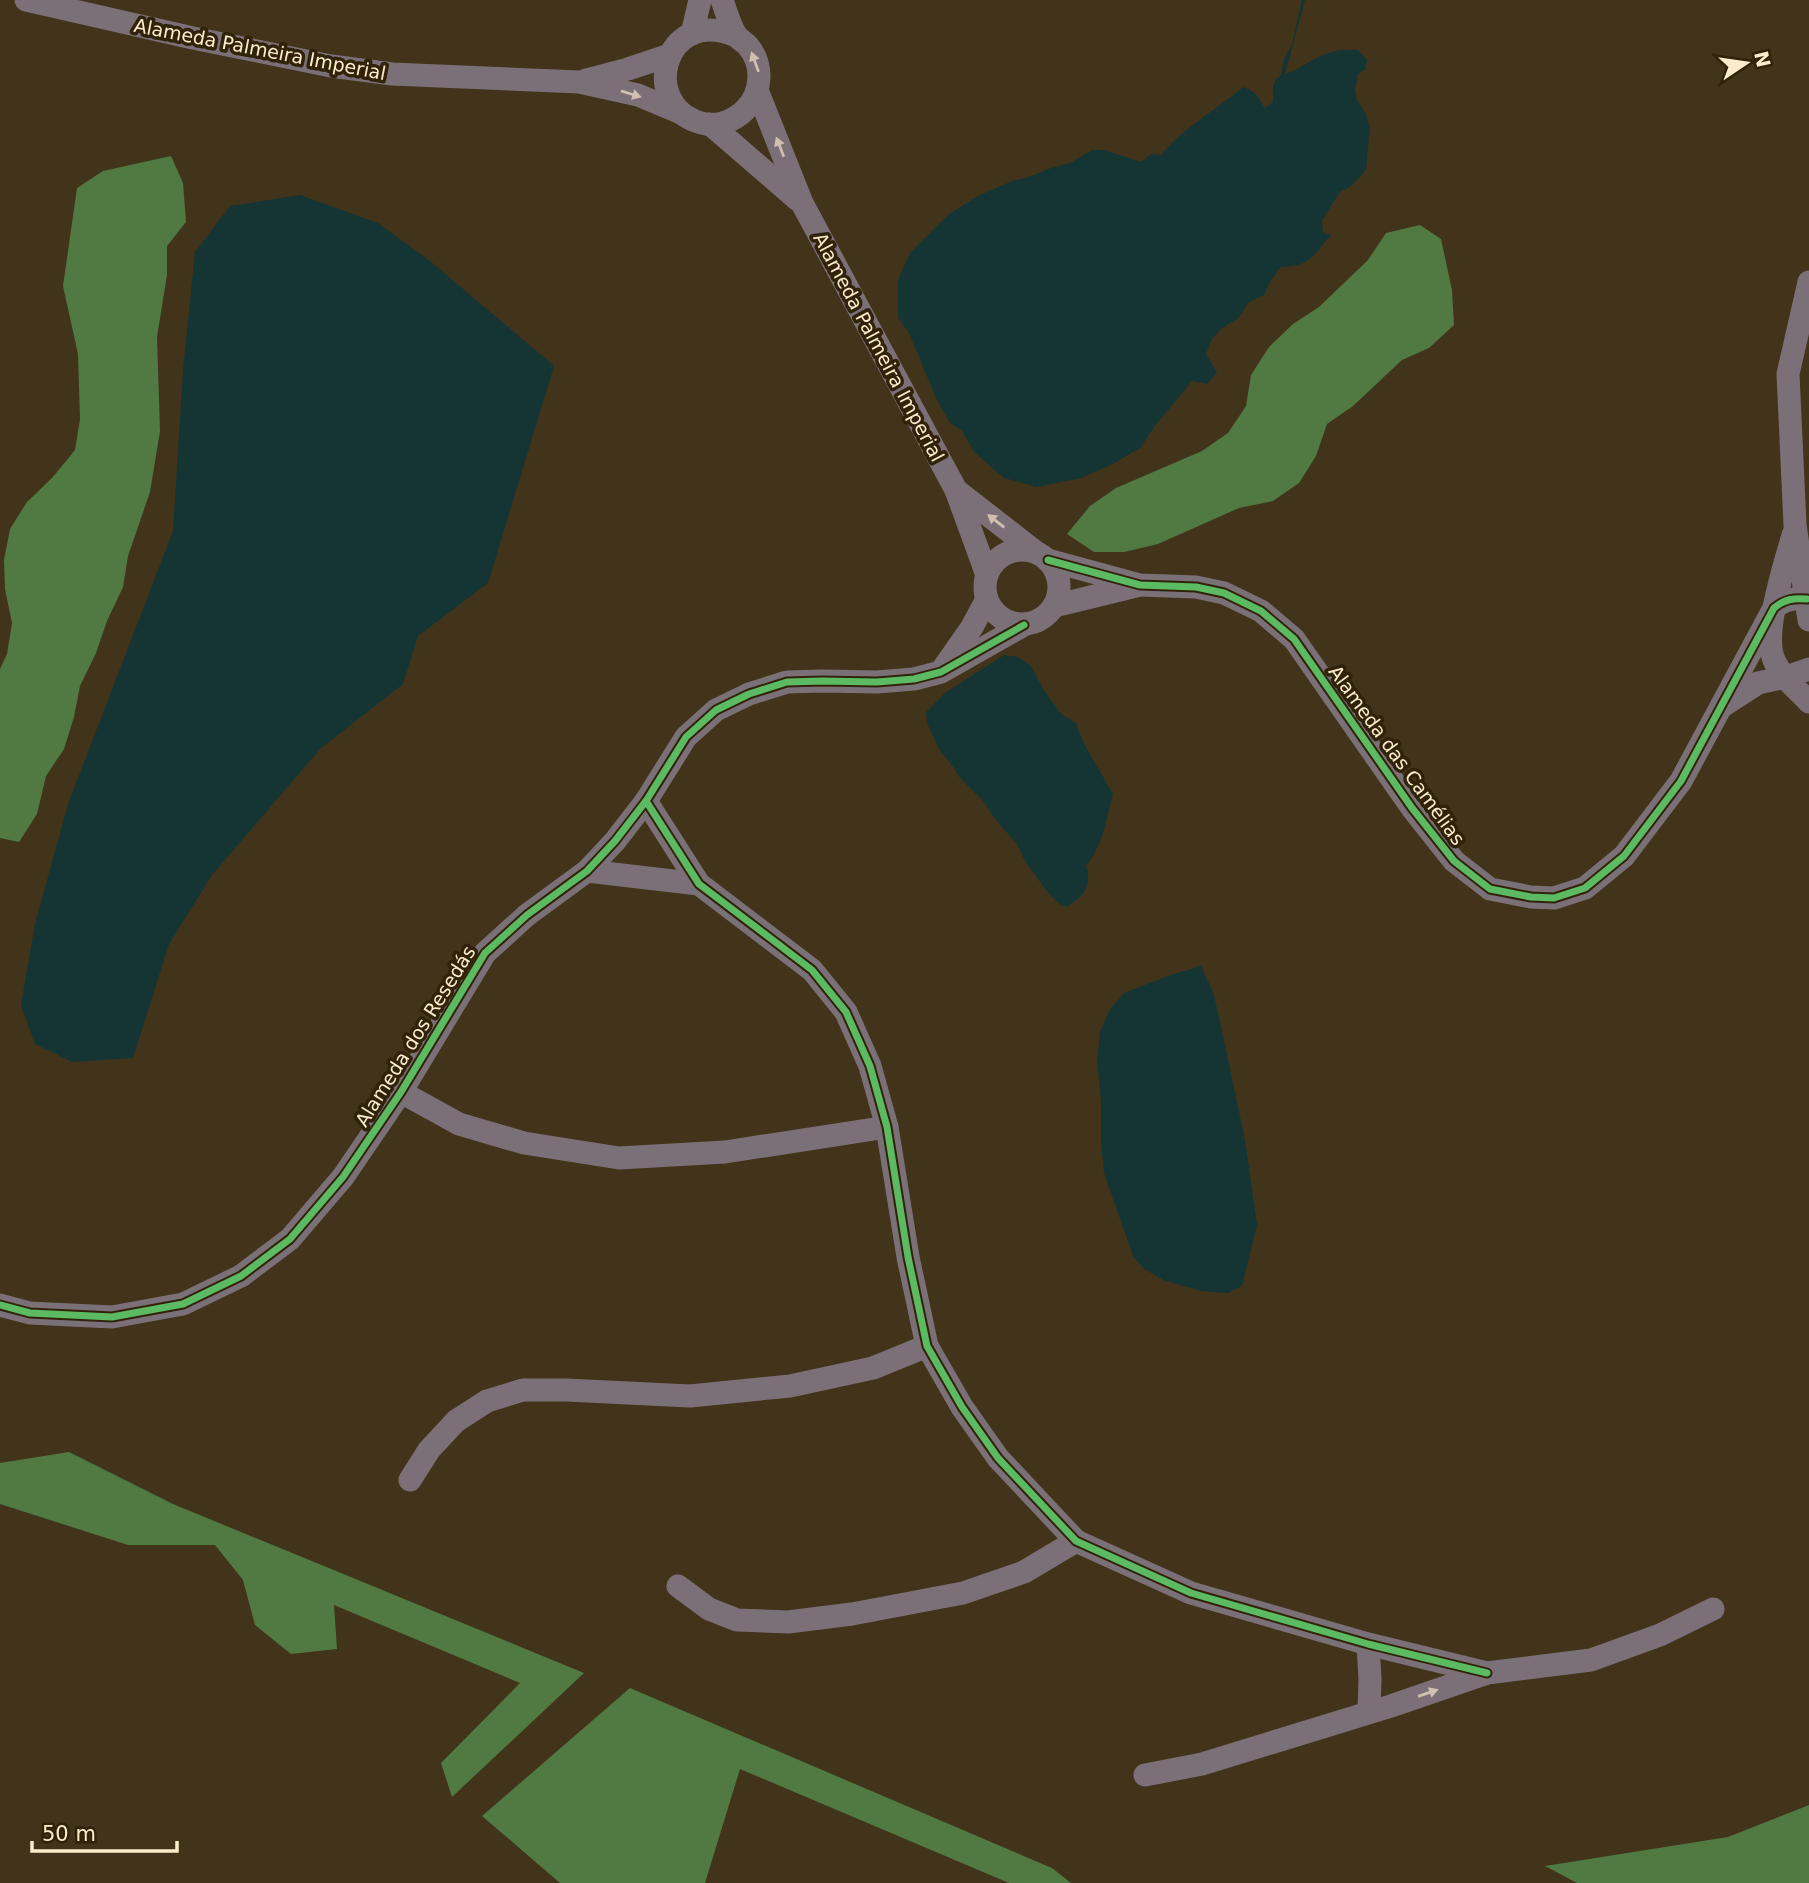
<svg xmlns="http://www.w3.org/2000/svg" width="1809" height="1883" font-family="'DejaVu Sans',sans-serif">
<rect width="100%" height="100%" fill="#41341a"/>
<g fill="#517942">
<polygon points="171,156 183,183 186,222 167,246 167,275 157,337 160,431 150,492 128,556 123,587 107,621 96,653 80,686 74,717 64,749 46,776 37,814 19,842 0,838 0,669 7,654 12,623 5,589 4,560 10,529 27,502 52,478 75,450 80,419 78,354 63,286 77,188 103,171"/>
<polygon points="1420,225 1441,239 1452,290 1454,325 1429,348 1402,360 1353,406 1327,424 1316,456 1299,483 1273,501 1239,508 1158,544 1124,552 1094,552 1067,534 1090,506 1116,488 1202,451 1228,433 1246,406 1251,375 1269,347 1293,324 1319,307 1368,260 1386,233"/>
<polygon points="69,1452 173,1504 584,1673 452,1797 441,1763 520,1683 334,1605 337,1649 291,1654 255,1625 243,1580 215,1545 128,1545 0,1504 0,1463"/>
<polygon points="630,1688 1052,1868 1071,1883 1009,1883 740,1769 705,1883 560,1883 482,1816"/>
<polygon points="1809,1805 1809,1883 1577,1883 1545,1866 1728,1837"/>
</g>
<g fill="#153534">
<path d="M1302,0H1305L1303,8L1285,74C1299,70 1309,61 1322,55C1334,50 1346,49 1358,50L1367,60L1365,70L1358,74L1355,90L1357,100L1366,114L1370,128L1366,170L1351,186L1340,192L1322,220L1323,232L1331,235C1312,256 1312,266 1281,267L1271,280L1264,295L1249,302L1238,318L1221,329L1211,340L1206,354L1217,372L1207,384L1192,381L1154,427L1141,447L1113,464L1081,478L1037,487L1004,478L974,452L962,431L950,423L936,398L909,333L898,318V280L910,253L949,214L978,196L1012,181L1029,177L1051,168L1070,163L1092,150H1104L1141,162L1151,154L1161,155C1184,127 1215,111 1243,87C1255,90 1259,99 1265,108L1273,102V86L1276,79L1281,75L1284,59L1292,44Z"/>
<polygon points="300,195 378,223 430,261 554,366 488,583 418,636 403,684 320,749 212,875 169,944 133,1058 72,1062 35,1044 21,1005 35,924 68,804 173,531 183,370 195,252 230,206"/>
<path d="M1004,655L1018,657L1031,666L1043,689L1061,714L1076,723L1083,742L1113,794C1106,820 1103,845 1086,866C1093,886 1083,896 1067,907L1058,903L1045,889L1025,861L1017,844L994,818L984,802L960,778L954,768L939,749L927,723L926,712L945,693Z"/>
<polygon points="1201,966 1213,992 1219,1017 1245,1140 1257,1225 1242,1286 1228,1293 1201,1291 1163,1280 1143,1268 1133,1256 1104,1173 1101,1142 1101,1101 1097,1062 1100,1032 1110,1009 1124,993 1168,976"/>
</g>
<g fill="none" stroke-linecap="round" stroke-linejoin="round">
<g stroke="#7c7078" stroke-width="23">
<polyline points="26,0 193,38 331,66 392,74 579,82 638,95 681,113"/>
<path d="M722,0C726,11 730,26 736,35C739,40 745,42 748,46C764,65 762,93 745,110C735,120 720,126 706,124C637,111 662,4 736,36"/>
<polyline points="692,34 700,0"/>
<polyline points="586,80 628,69 670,55"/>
<polyline points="757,90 802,203 956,490 987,575"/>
<polyline points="710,124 798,200"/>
<polyline points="1809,282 1788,374 1795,525 1809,620"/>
<polyline points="956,490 1037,553"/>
<path d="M1793,535C1785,564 1762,633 1774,660C1781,677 1797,689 1809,702"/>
<circle cx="1022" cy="587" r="37"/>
<path d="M1048,560L1140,585L1196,587L1224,593L1261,611L1294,639L1412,808L1454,861L1490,889L1531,897L1554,898L1585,888L1624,856L1681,781L1774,608C1785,599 1793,598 1807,599"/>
<polyline points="1054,606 1136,586"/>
<polyline points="942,670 972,627 987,599"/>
<polyline points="1724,705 1758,683 1786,677 1809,669"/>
<polyline points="646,801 699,884 812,970 846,1012 870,1066 887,1127 908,1257 927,1346 962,1407 998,1458 1076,1541 1191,1593 1368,1644 1487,1673"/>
<polyline points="587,871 699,884"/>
<polyline points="401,1092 459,1124 524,1143 619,1158 725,1152 887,1127"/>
<polyline points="0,1305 30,1313 112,1317 183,1304 241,1276 290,1239 343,1177 401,1092 485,953 527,915 587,871 615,841 646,801 686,737 716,710 749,694 787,682 822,681 877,682 914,679 941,672 1024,625"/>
<polyline points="410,1480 429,1450 456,1421 487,1401 523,1390 566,1390 690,1396 790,1386 873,1368 927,1346"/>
<polyline points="678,1586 709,1609 737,1620 788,1622 852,1614 963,1593 1024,1572 1076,1541"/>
<polyline points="1368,1644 1370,1679 1369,1711"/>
<polyline points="1145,1775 1202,1764 1391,1706 1487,1673 1591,1660 1660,1635 1713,1609"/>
</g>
<defs>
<g id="cycleway">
<path d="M1048,560L1140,585L1196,587L1224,593L1261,611L1294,639L1412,808L1454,861L1490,889L1531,897L1554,898L1585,888L1624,856L1681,781L1774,608C1785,599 1793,598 1807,599"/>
<polyline points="646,801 699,884 812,970 846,1012 870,1066 887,1127 908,1257 927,1346 962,1407 998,1458 1076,1541 1191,1593 1368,1644 1487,1673"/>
<polyline points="0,1305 30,1313 112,1317 183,1304 241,1276 290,1239 343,1177 401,1092 485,953 527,915 587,871 615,841 646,801 686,737 716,710 749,694 787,682 822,681 877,682 914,679 941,672 1024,625"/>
</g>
</defs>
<use href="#cycleway" stroke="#31230a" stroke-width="11"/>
<use href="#cycleway" stroke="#5cba63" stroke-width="7"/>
</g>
<defs><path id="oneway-solid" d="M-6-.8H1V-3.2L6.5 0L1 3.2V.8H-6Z" transform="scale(1.75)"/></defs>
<g fill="#d0c0af">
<use href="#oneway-solid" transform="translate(755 62) rotate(-110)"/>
<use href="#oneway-solid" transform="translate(631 94) rotate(17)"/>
<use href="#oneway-solid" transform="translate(780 147) rotate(-111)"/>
<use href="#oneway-solid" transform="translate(996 521) rotate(-142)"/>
<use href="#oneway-solid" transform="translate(1428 1693) rotate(-19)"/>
</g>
<g text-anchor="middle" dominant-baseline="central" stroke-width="7" stroke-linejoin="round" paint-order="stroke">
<g font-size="19" fill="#fdebcd" stroke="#31230a">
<text transform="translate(260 49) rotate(11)">Alameda Palmeira Imperial</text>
<text transform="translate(879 347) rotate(62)">Alameda Palmeira Imperial</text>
<text transform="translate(1397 755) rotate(54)">Alameda das Camélias</text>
<text transform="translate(415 1036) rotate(-58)">Alameda dos Resedás</text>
</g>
</g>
<g transform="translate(1746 63) rotate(77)" stroke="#31230a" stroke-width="5" paint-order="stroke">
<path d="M0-5L12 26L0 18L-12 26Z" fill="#fdebcd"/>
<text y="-10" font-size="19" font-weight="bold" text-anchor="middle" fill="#fdebcd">N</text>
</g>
<path d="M32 1841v10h145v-10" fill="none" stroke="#fdebcd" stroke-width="3.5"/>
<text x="42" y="1841" font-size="21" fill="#fdebcd" stroke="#31230a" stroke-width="5" paint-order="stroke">50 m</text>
</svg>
